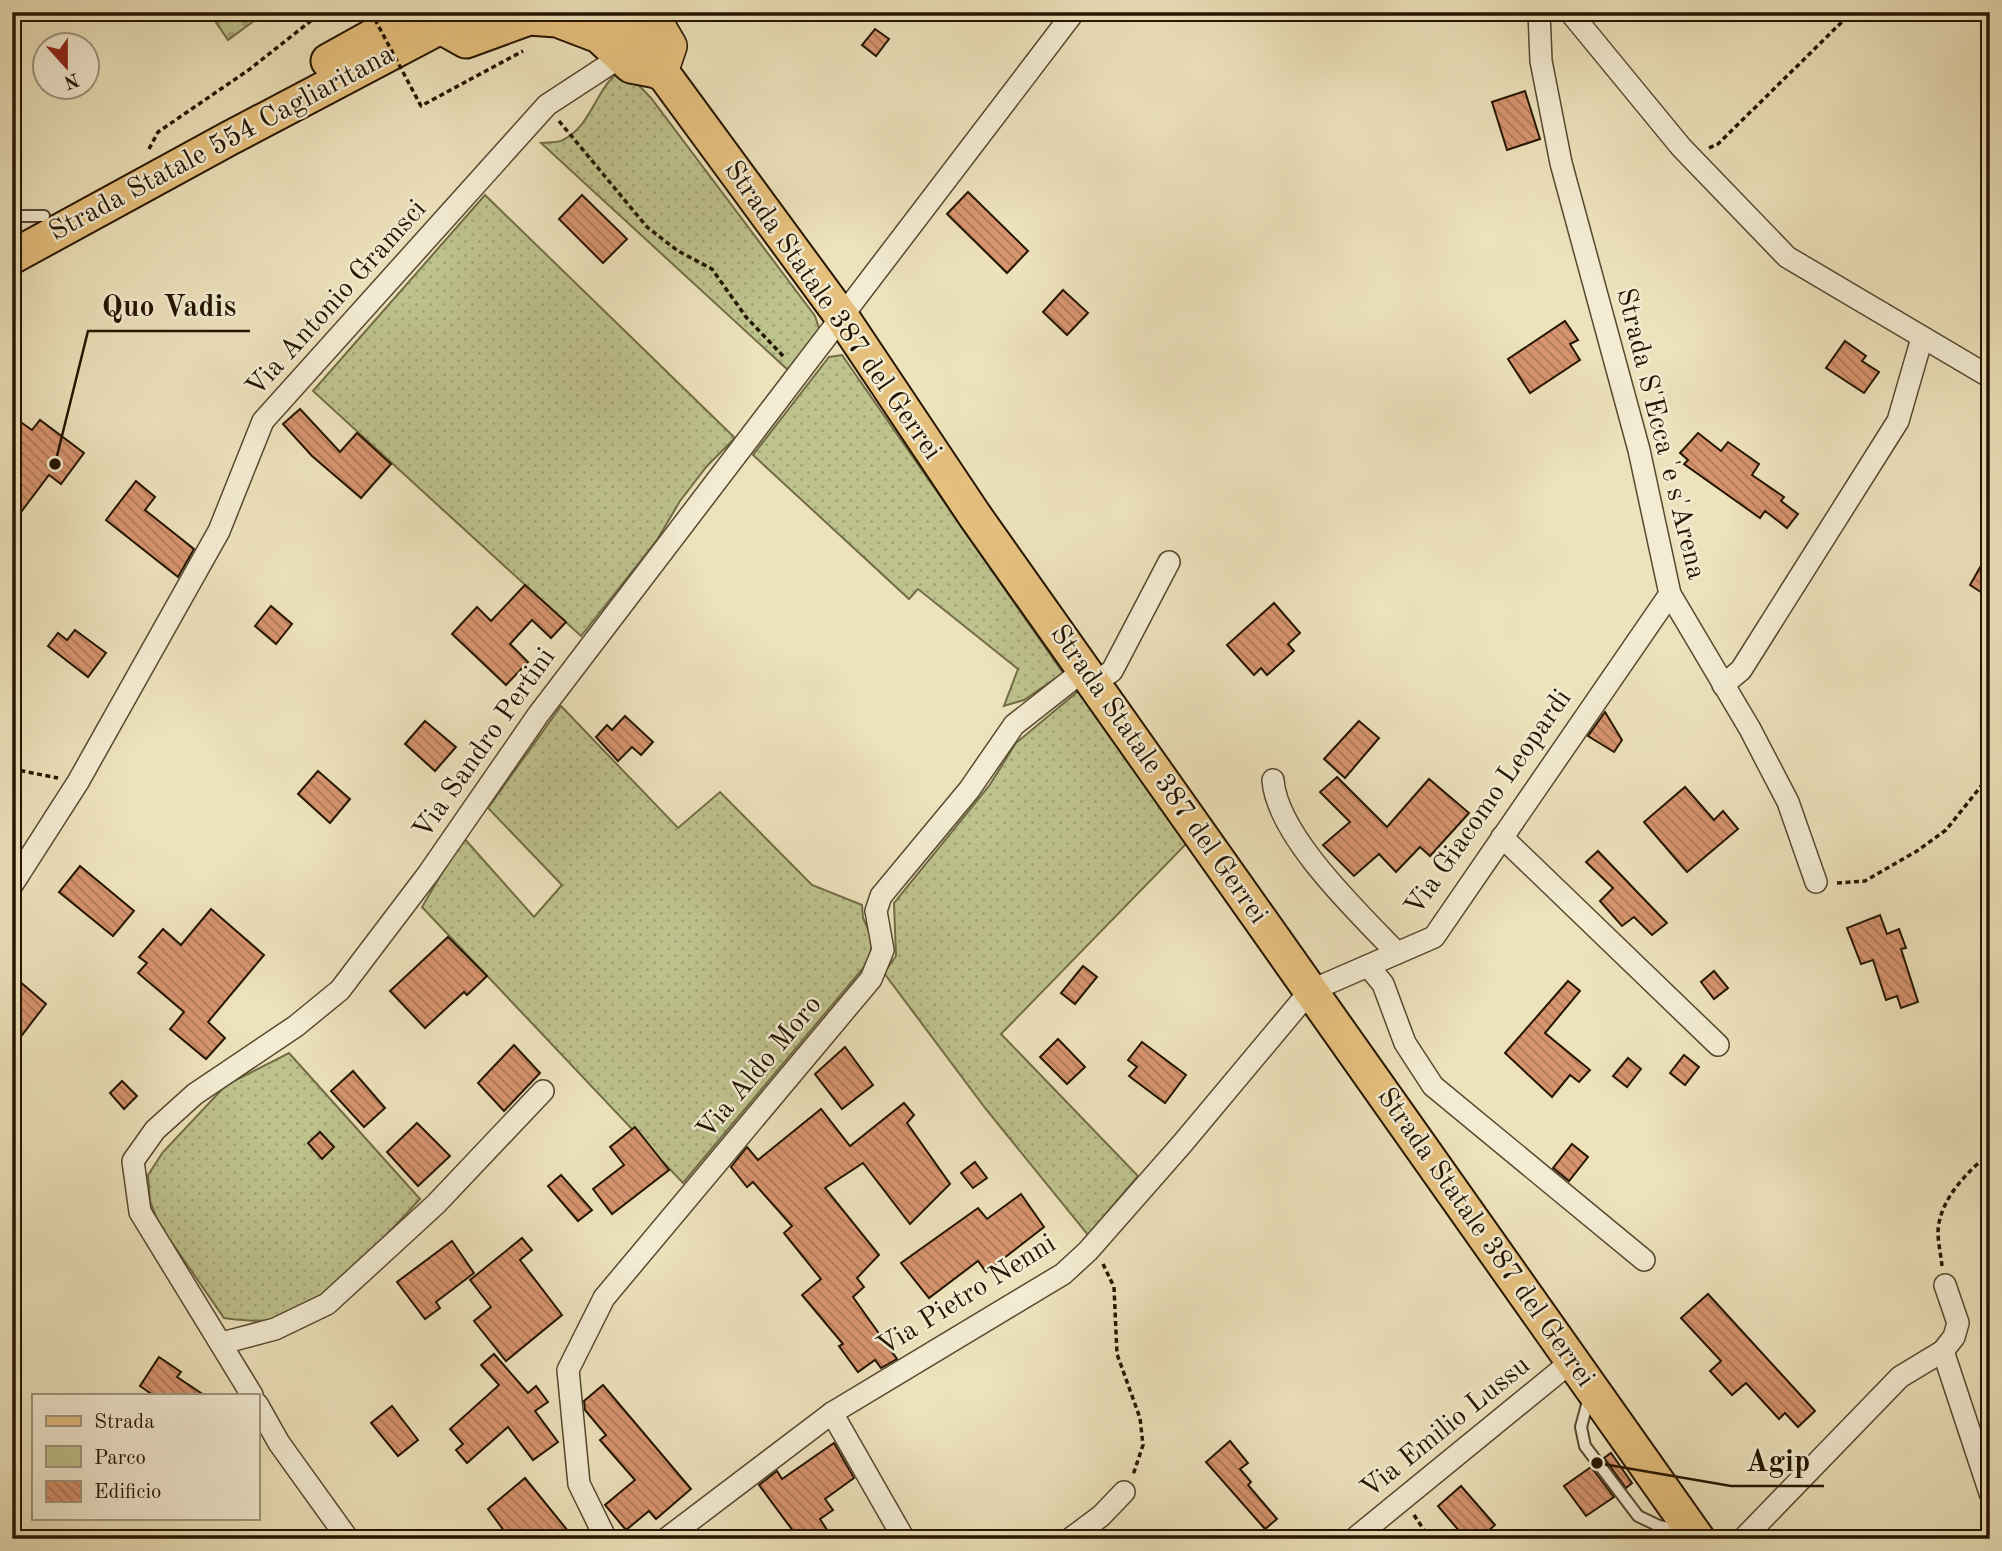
<svg xmlns="http://www.w3.org/2000/svg" width="2002" height="1551" font-family="'Old Standard TT',serif">
<defs>
<pattern id="green-dots" width="8" height="8" patternUnits="userSpaceOnUse" patternTransform="scale(1.75)"><rect width="8" height="8" fill="#bec28d"/><path d="M2 2h.1M6 6h.1" fill="none" stroke="#a3a678" stroke-width="1.8" stroke-linecap="round"/></pattern>
<pattern id="cemetery-stones" width="16" height="16" patternUnits="userSpaceOnUse" patternTransform="scale(1.75)"><rect width="16" height="16" fill="#bec28d"/><path d="M2 7V4a2 2 0 0 1 4 0v3zM10 15v-3a2 2 0 0 1 4 0v3z" fill="#a3a678"/></pattern>
<pattern id="building-back-hatch" width="6" height="6" patternUnits="userSpaceOnUse" patternTransform="scale(1.75)"><rect width="6" height="6" fill="#d7946f"/><path d="M-1 5l2 2M0 0l6 6M5-1l2 2" fill="none" stroke="#ae7859"/></pattern>
</defs>
<rect width="100%" height="100%" fill="#ede2bc"/>
<filter id="stains"><feTurbulence type="fractalNoise" baseFrequency=".00286" numOctaves="4"/><feColorMatrix values="0 0 0 0 .2 0 0 0 0 .09 0 0 0 0 .02 0 0 0 .5 -.17"/></filter>
<radialGradient id="worn" r=".72"><stop offset=".6" stop-color="#630" stop-opacity="0"/><stop offset="1" stop-color="#630" stop-opacity=".3"/></radialGradient>
<g fill="url(#green-dots)" stroke="#726c46" stroke-width="2">
<path d="M623,69L651,98L815,316L820,331L789,371L541,143C548,142 558,143 563,140C593,125 596,85 623,69Z"/>
<polygon points="485,195 735,438 707,466 680,501 657,540 581,636 313,391"/>
<polygon points="842,355 1063,673 1024,700 1004,706 1018,669 918,589 909,599 753,455 829,357"/>
<polygon points="1082,688 1188,842 1001,1034 1138,1176 1088,1235 985,1108 884,973 896,956 894,903 989,786 1016,743"/>
<polygon points="561,706 678,828 720,792 812,885 862,905 863,918 873,940 869,961 683,1183 422,907 463,837 534,917 562,885 488,808"/>
<path d="M289,1053L420,1199C386,1235 327,1304 279,1318C262,1323 241,1320 224,1318L159,1224L150,1201L148,1175L163,1152L226,1085Z"/>
</g>
<polygon fill="url(#cemetery-stones)" stroke="#726c46" stroke-width="2" points="209,12 266,12 228,40"/>
<g fill="url(#building-back-hatch)" stroke="#251500" stroke-width="2">
<polygon points="875,29 889,39 876,56 862,45"/>
<polygon points="1525,91 1540,139 1507,150 1492,102"/>
<polygon points="968,192 1028,251 1007,273 947,214"/>
<polygon points="582,195 627,239 603,263 559,219"/>
<polygon points="1063,290 1088,313 1067,335 1043,312"/>
<polygon points="1565,321 1578,340 1570,344 1580,360 1530,393 1508,359"/>
<polygon points="1845,341 1866,356 1862,361 1879,372 1864,393 1826,368"/>
<polygon points="300,409 340,452 357,433 391,464 361,498 312,456 283,424"/>
<polygon points="12,416 32,430 40,420 84,453 61,484 49,475 12,524"/>
<polygon points="1698,433 1721,451 1728,442 1759,464 1752,475 1784,497 1781,501 1798,514 1787,528 1765,511 1760,518 1684,464 1688,460 1680,453"/>
<polygon points="136,481 155,497 145,510 194,549 178,577 106,520"/>
<polygon points="1990,550 1990,598 1970,585"/>
<polygon points="525,585 566,622 551,638 532,620 510,644 528,662 506,685 452,634 477,607 491,621"/>
<polygon points="1274,603 1300,633 1288,644 1294,651 1267,675 1261,668 1254,675 1227,645"/>
<polygon points="271,606 292,624 276,644 255,626"/>
<polygon points="75,630 106,653 88,677 48,646 58,633 67,640"/>
<polygon points="1605,712 1622,740 1614,752 1588,736"/>
<polygon points="625,716 653,742 641,755 632,747 618,761 596,737 607,725 612,730"/>
<polygon points="425,721 456,747 435,771 405,744"/>
<polygon points="1359,721 1379,738 1345,778 1324,759"/>
<polygon points="318,771 350,799 330,823 298,794"/>
<polygon points="1337,777 1387,827 1429,779 1469,813 1430,856 1420,847 1396,872 1379,854 1354,876 1323,845 1350,822 1320,792"/>
<polygon points="1685,787 1714,820 1723,811 1738,829 1687,872 1644,822"/>
<polygon points="1598,851 1641,896 1667,923 1652,935 1634,917 1622,926 1600,901 1613,888 1586,862"/>
<polygon points="80,866 134,911 113,936 59,892"/>
<polygon points="211,909 264,955 208,1022 225,1038 206,1059 170,1029 184,1012 138,973 147,963 139,957 163,929 181,945"/>
<polygon points="1880,915 1887,934 1899,929 1906,948 1901,949 1918,1002 1901,1008 1897,996 1886,1000 1873,960 1861,964 1847,928"/>
<polygon points="448,937 487,976 467,995 464,992 425,1028 390,991"/>
<polygon points="1083,966 1097,977 1075,1004 1061,993"/>
<polygon points="1714,971 1728,988 1714,999 1701,982"/>
<polygon points="12,975 46,1004 12,1048"/>
<polygon points="1568,981 1580,991 1545,1033 1590,1070 1579,1082 1570,1075 1552,1097 1505,1053"/>
<polygon points="1058,1039 1085,1067 1067,1084 1040,1057"/>
<polygon points="1142,1042 1186,1075 1165,1103 1129,1076 1137,1067 1128,1060"/>
<polygon points="514,1045 540,1073 504,1111 478,1083"/>
<polygon points="845,1047 873,1085 842,1109 815,1074"/>
<polygon points="1684,1055 1699,1067 1685,1085 1670,1073"/>
<polygon points="1628,1058 1641,1069 1627,1087 1613,1076"/>
<polygon points="353,1071 385,1108 364,1127 331,1091"/>
<polygon points="122,1081 137,1096 124,1109 110,1093"/>
<polygon points="904,1103 914,1115 907,1123 950,1184 910,1224 863,1163 825,1188 879,1255 857,1278 864,1287 853,1297 897,1359 881,1368 875,1360 858,1372 839,1346 843,1344 802,1295 821,1279 784,1233 792,1226 753,1182 747,1187 731,1167 747,1147 758,1160 821,1109 850,1146"/>
<polygon points="417,1123 450,1156 418,1186 387,1152"/>
<polygon points="635,1127 669,1170 612,1214 593,1189 624,1165 610,1147"/>
<polygon points="320,1132 334,1147 322,1159 308,1143"/>
<polygon points="1572,1144 1588,1157 1569,1181 1553,1168"/>
<polygon points="975,1162 987,1178 973,1188 961,1173"/>
<polygon points="561,1175 592,1210 578,1221 548,1186"/>
<polygon points="1021,1194 1044,1227 986,1272 978,1261 929,1298 901,1263 978,1208 987,1219"/>
<polygon points="522,1238 532,1250 520,1260 562,1315 506,1361 474,1321 491,1307 470,1280"/>
<polygon points="452,1241 474,1273 436,1302 440,1308 425,1319 397,1282"/>
<polygon points="1708,1294 1815,1411 1798,1427 1785,1413 1779,1419 1746,1383 1732,1395 1710,1371 1721,1361 1681,1318"/>
<polygon points="494,1354 528,1393 536,1386 548,1402 535,1411 558,1442 533,1460 508,1427 467,1463 456,1450 463,1444 450,1429 499,1385 481,1365"/>
<polygon points="159,1357 181,1372 177,1377 204,1395 153,1395 140,1386"/>
<polygon points="603,1385 691,1489 656,1519 649,1511 626,1530 605,1505 635,1480 600,1440 606,1435 585,1410 584,1401"/>
<polygon points="392,1406 418,1440 398,1456 371,1423"/>
<polygon points="1230,1441 1248,1463 1240,1469 1251,1482 1248,1485 1277,1519 1265,1529 1206,1462"/>
<polygon points="834,1443 854,1478 825,1499 833,1510 820,1519 833,1539 799,1539 759,1485 777,1471 782,1479"/>
<polygon points="1611,1453 1632,1483 1626,1488 1604,1458"/>
<polygon points="1591,1467 1614,1497 1586,1516 1564,1486"/>
<polygon points="525,1478 568,1531 559,1539 510,1539 488,1509"/>
<polygon points="1461,1486 1495,1525 1479,1539 1466,1539 1438,1506"/>
</g>
<g fill="none" stroke-linecap="round" stroke-linejoin="round">
<defs>
<g id="service">
<polyline points="12,216 44,216"/>
<polyline points="1589,1397 1581,1427 1585,1446 1638,1516 1659,1526 1684,1531"/>
</g>
<g id="minor">
<polyline points="1539,12 1541,61 1561,163 1639,450 1670,594 1750,729 1788,802 1816,882"/>
<polyline points="1570,12 1681,147 1787,257 1990,377"/>
<polyline points="1093,684 1112,671 1169,562"/>
<polyline points="1723,685 1741,670 1898,421 1922,338"/>
<path d="M1273,780C1277,836 1359,913 1397,953"/>
<polyline points="1502,837 1718,1045"/>
<polyline points="12,885 78,782 219,531 263,421 547,105 622,56"/>
<polyline points="1368,966 1383,984 1405,1043 1433,1086 1644,1260"/>
<polyline points="222,1343 275,1329 327,1304 436,1204 543,1091"/>
<polyline points="1943,1351 1990,1493"/>
<polyline points="252,1395 140,1212 133,1161 155,1130 195,1094 296,1026 340,990 428,874 538,715 1074,12"/>
<polyline points="257,1404 279,1443 348,1539"/>
<polyline points="832,1413 904,1539"/>
<polyline points="606,1539 579,1484 568,1370 604,1298 871,979 883,950 876,911 881,896 969,790 1014,725 1084,670"/>
<polyline points="666,1539 832,1413 1063,1274 1088,1251 1182,1144 1310,991 1434,937 1670,594"/>
<polyline points="1070,1539 1101,1516 1124,1492"/>
<polyline points="1354,1539 1572,1361"/>
<polyline points="1743,1539 1900,1377 1943,1351 1954,1337 1958,1323 1945,1285"/>
</g>
<g id="primary">
<polyline points="618,12 842,317 975,516 1698,1539"/>
<polyline points="441,27 466,41 529,18 557,20 599,36 631,66 657,71"/>
<polyline points="328,61 416,12"/>
<polyline points="12,257 228,139 469,12"/>
</g>
<polyline id="trunk" points="649,12 669,46 660,72"/>
</defs>
<use href="#service" stroke="#57482f" stroke-width="14"/>
<use href="#minor" stroke="#57482f" stroke-width="24"/>
<use href="#primary" stroke="#251500" stroke-width="37"/>
<use href="#trunk" stroke="#251500" stroke-width="38"/>
<g stroke="#251500" stroke-width="3.5" stroke-dasharray="5 3.5" stroke-linecap="butt">
<polyline points="469,80 523,51"/>
<polyline points="559,121 647,227 678,251 712,269 746,317 785,358"/>
<polyline points="1709,148 1718,144 1852,12"/>
<polyline points="149,149 158,132 250,69 322,12"/>
<polyline points="12,769 58,778"/>
<polyline points="1837,883 1865,881 1917,851 1946,830 1990,775"/>
<polyline points="1103,1264 1114,1287 1117,1354 1140,1418 1143,1445 1133,1475"/>
<path d="M1942,1266C1941,1255 1938,1243 1938,1232C1939,1200 1967,1172 1990,1153"/>
<polyline points="1414,1515 1430,1539"/>
</g>
<use href="#service" stroke="#f3ecd3" stroke-width="10"/>
<use href="#minor" stroke="#f3ecd3" stroke-width="21"/>
<use href="#primary" stroke="#e6c17e" stroke-width="33"/>
<use href="#trunk" stroke="#e6c17e" stroke-width="35"/>
<polyline stroke="#251500" stroke-width="3.5" stroke-dasharray="5 3.5" stroke-linecap="butt" points="371,12 421,106 469,80"/>
</g>
<g text-anchor="middle" dominant-baseline="central" stroke-width="5" stroke-linejoin="round" paint-order="stroke">
<g font-size="28" fill="#251500" stroke="#f3ecd3">
<text transform="translate(222 144) rotate(-28)">Strada Statale 554 Cagliaritana</text>
<text transform="translate(337 299) rotate(-48)">Via Antonio Gramsci</text>
<text transform="translate(832 311) rotate(55)">Strada Statale 387 del Gerrei</text>
<text transform="translate(1660 434) rotate(76)">Strada S'Ecca 'e s'Arena</text>
<text transform="translate(485 744) rotate(-55)">Via Sandro Pertini</text>
<text transform="translate(1158 775) rotate(55)">Strada Statale 387 del Gerrei</text>
<text transform="translate(1489 803) rotate(-55)">Via Giacomo Leopardi</text>
<text transform="translate(760 1068) rotate(-50)">Via Aldo Moro</text>
<text transform="translate(1485 1238) rotate(55)">Strada Statale 387 del Gerrei</text>
<text transform="translate(967 1296) rotate(-32)">Via Pietro Nenni</text>
<text transform="translate(1446 1428) rotate(-39)">Via Emilio Lussu</text>
</g>
</g>
<path fill="none" stroke="#251500" stroke-width="2.5" d="M55 464L88 331H250M1597 1463L1731 1486H1824"/>
<g fill="#251500" stroke="#f3ecd3" stroke-width="2.5">
<circle cx="55" cy="464" r="7"/>
<circle cx="1597" cy="1463" r="7"/>
</g>
<g font-size="30" text-anchor="middle" font-weight="bold" fill="#251500" stroke="#f3ecd3" stroke-width="5" stroke-linejoin="round" paint-order="stroke">
<text x="169" y="316">Quo Vadis</text>
<text x="1778" y="1471">Agip</text>
</g>
<rect width="2002" height="1551" fill="none" stroke="#ede2bc" stroke-width="42"/>
<rect x="14" y="14" width="1974" height="1523" fill="none" stroke="#251500" stroke-width="3.5"/>
<rect x="21" y="21" width="1960" height="1509" fill="none" stroke="#251500" stroke-width="2"/>
<rect x="32" y="1394" width="228" height="126" fill="#f3ecd3" stroke="#a1967f" stroke-width="2"/>
<rect x="46" y="1416" width="35" height="10" fill="#e6c17e" stroke="#a1967f" stroke-width="2"/>
<text x="94" y="1428" font-size="21" fill="#251500">Strada</text>
<rect x="46" y="1446" width="35" height="21" fill="#bec28d" stroke="#a1967f" stroke-width="2"/>
<text x="94" y="1464" font-size="21" fill="#251500">Parco</text>
<rect x="46" y="1481" width="35" height="21" fill="url(#building-back-hatch)" stroke="#a1967f" stroke-width="2"/>
<text x="94" y="1498" font-size="21" fill="#251500">Edificio</text>
<g transform="translate(66 66) rotate(159)"><circle r="33" fill="#f3ecd3" stroke="#a1967f" stroke-width="2"/>
<path d="M0-5L12 26L0 18L-12 26Z" fill="#8f2418"/>
<text y="-10" font-size="19" font-weight="bold" text-anchor="middle" fill="#251500">N</text>
</g>
<rect width="100%" height="100%" filter="url(#stains)"/>
<rect width="100%" height="100%" fill="url(#worn)"/>
</svg>
